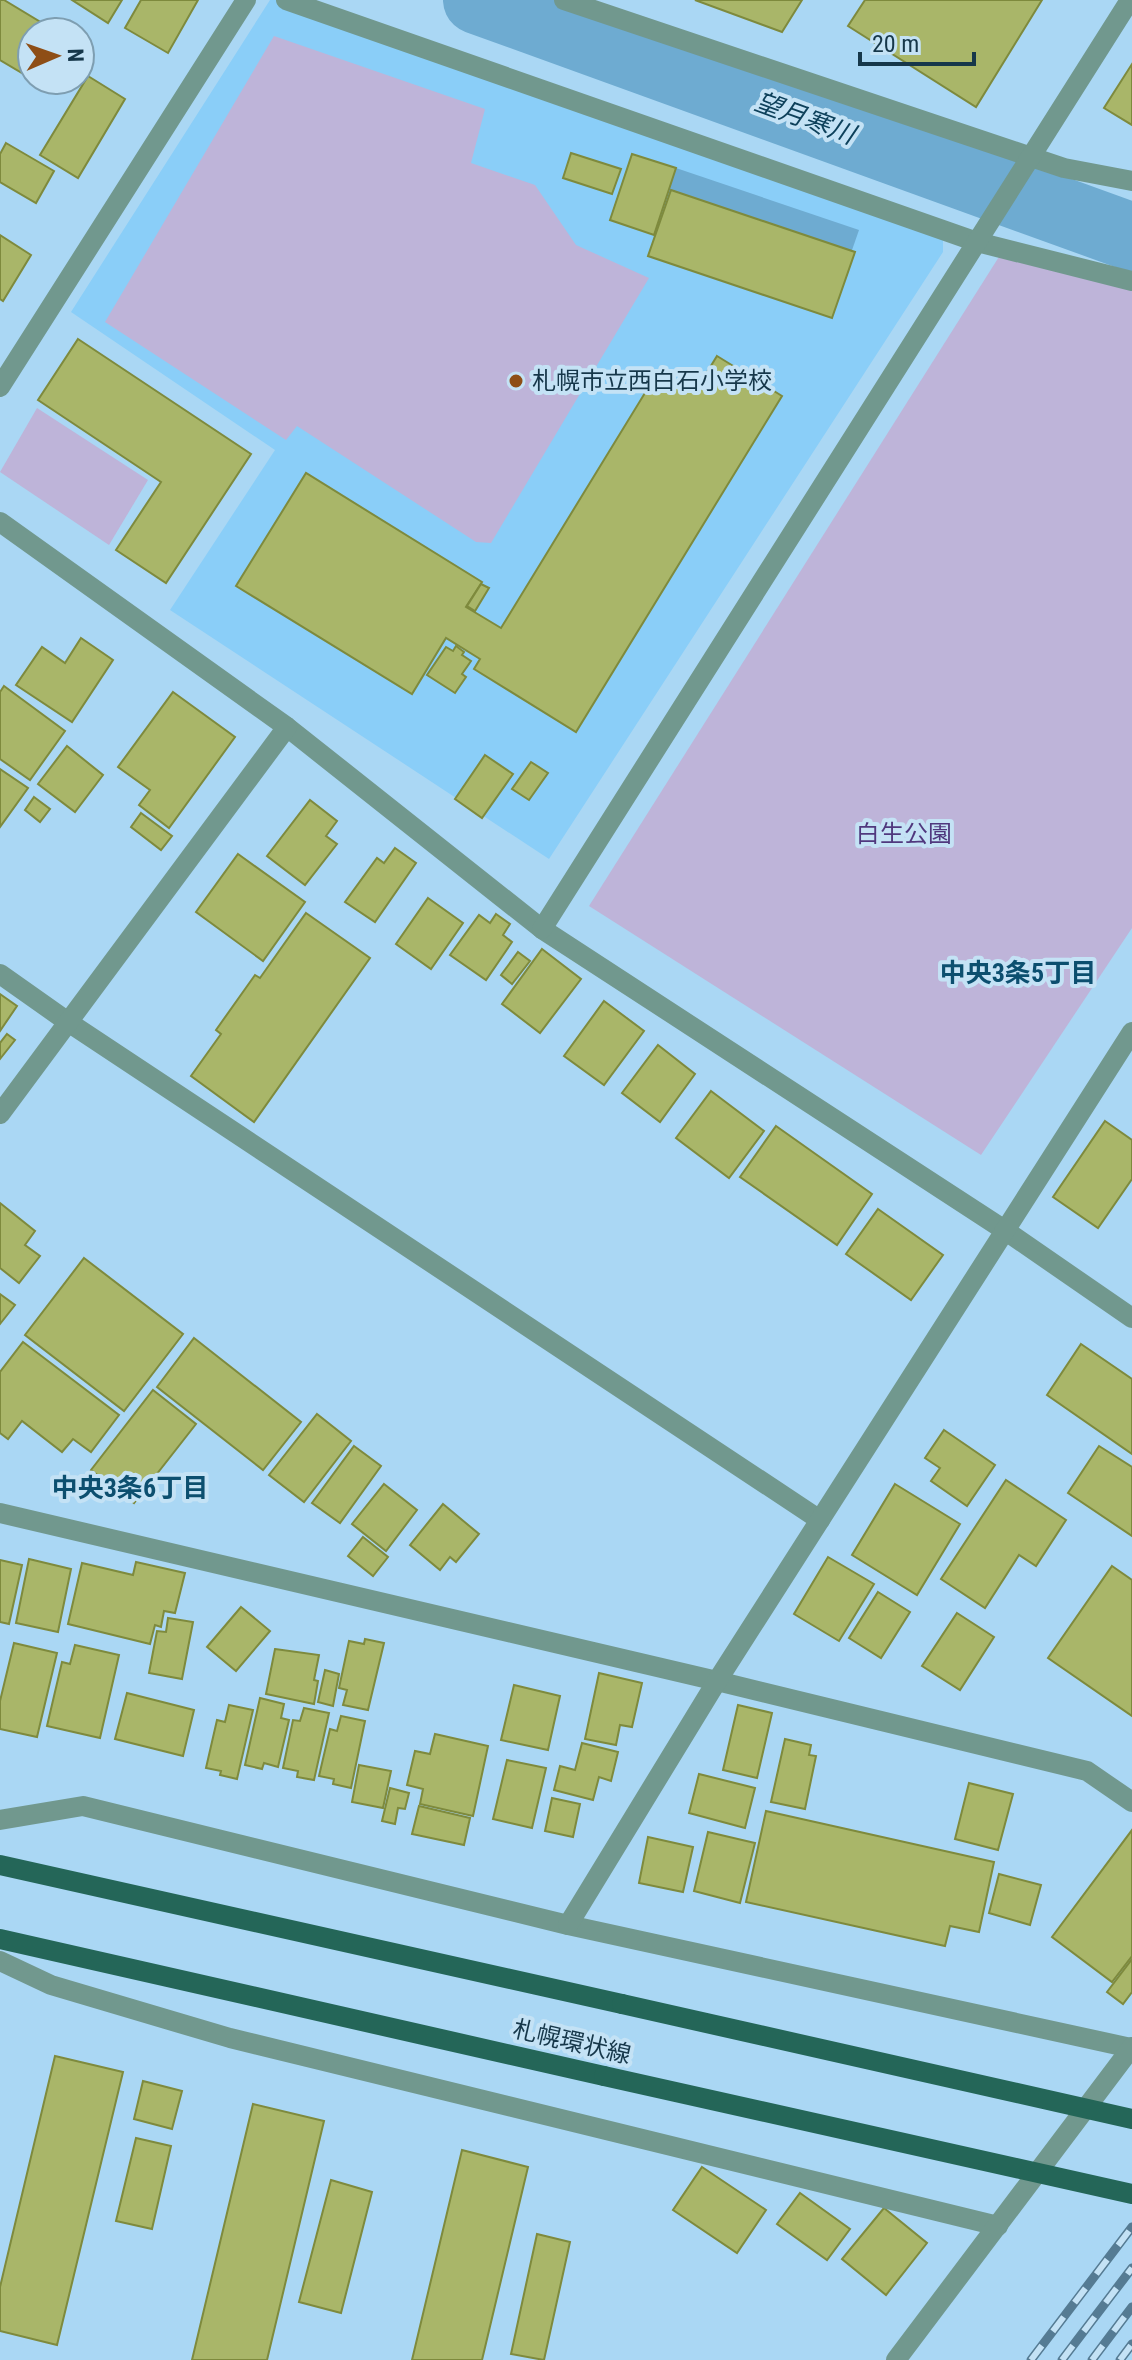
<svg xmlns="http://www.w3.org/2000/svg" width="1132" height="2360" font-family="'Roboto Condensed','Noto Sans JP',sans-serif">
<rect width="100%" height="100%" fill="#aad7f4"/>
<polygon fill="#8acef8" points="270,0 280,0 943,233 943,252 549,859 170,610 275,450 71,312"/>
<g fill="#beb4d9">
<polygon points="274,36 485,109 471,163 535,185 576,245 649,278 491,543 476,542 297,426 286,440 105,322"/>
<polygon points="1002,252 1132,284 1132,928 981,1155 589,906"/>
<polygon points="37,408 148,480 109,545 0,472"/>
</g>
<polygon fill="#6eabd1" points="676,168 859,230 836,296 654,235"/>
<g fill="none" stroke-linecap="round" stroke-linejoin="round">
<polyline stroke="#6eabd1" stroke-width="68" points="477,0 1132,237"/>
</g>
<g fill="#a9b669" stroke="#7e8a3d" stroke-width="2">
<polygon points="0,0 4,0 57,32 32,32 32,79 0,60"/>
<polygon points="72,0 122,0 108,23"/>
<polygon points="141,0 198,0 168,53 125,28"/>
<polygon points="695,0 802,0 782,32"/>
<polygon points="865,0 1042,0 976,107 848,26"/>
<polygon points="1132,64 1132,125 1104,108"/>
<polygon points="88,76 125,99 78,178 40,155"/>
<polygon points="6,143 54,171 36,203 0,182 0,154"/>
<polygon points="571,153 621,169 612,194 563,178"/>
<polygon points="632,154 676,168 654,235 610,220"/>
<polygon points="671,190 855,252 832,318 648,256"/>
<polygon points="0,235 31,255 3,301 0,299"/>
<polygon points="78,339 251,454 166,583 116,550 161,482 38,400"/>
<polygon points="717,356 782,396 576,732 474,669 480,659 446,638 412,694 236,586 306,473 482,582 466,607 501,628 659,370 695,392"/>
<polygon points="481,584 489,588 475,611 467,606"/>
<polygon points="81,638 113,660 72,722 16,685 42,647 65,663"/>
<polygon points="456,646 464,652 462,655 471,661 462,674 466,677 455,693 427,675 446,647 453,651"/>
<polygon points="4,686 65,731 30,780 0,759 0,692"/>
<polygon points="173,692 235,737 169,828 139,805 150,790 118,767"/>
<polygon points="67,746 103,775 75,812 38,784"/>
<polygon points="485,755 513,774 482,818 455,799"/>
<polygon points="531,762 548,773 529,800 512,789"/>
<polygon points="0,769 28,788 0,827"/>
<polygon points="34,797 50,809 40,822 25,810"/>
<polygon points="310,800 337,821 326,836 337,844 305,885 267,856"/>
<polygon points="141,813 172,836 161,850 131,827"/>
<polygon points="395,848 416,863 375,922 345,902 377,858 384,863"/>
<polygon points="238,854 305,902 263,961 196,912"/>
<polygon points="428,898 463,923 431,969 396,944"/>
<polygon points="306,913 370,958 254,1122 191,1076 221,1034 216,1030 255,975 260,978"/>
<polygon points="496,914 510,924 503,935 512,942 486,980 450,955 479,915 490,923"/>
<polygon points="542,949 581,979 540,1033 502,1004"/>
<polygon points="518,952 530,961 512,984 501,975"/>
<polygon points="0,994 17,1006 0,1031"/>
<polygon points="604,1001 644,1031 604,1085 564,1056"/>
<polygon points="7,1034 15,1040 0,1059 0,1043"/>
<polygon points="658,1045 695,1074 660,1122 622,1093"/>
<polygon points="711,1091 764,1131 729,1178 676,1138"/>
<polygon points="1105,1121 1132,1140 1132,1179 1098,1228 1053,1197"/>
<polygon points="776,1126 872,1194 837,1245 740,1177"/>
<polygon points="0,1203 35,1231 25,1245 40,1256 19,1283 0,1268"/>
<polygon points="878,1209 943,1255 911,1300 846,1254"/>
<polygon points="84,1258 183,1334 124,1411 25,1335"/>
<polygon points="0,1294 15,1305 0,1324"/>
<polygon points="194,1338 301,1422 263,1470 157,1387"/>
<polygon points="23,1342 119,1415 91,1452 73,1439 62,1452 22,1421 8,1439 0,1433 0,1372"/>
<polygon points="1081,1344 1132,1379 1132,1454 1047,1395"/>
<polygon points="153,1390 196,1424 134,1503 91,1470"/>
<polygon points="317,1414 351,1441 304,1502 269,1475"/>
<polygon points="944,1430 995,1465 967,1506 931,1481 940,1468 925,1458"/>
<polygon points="354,1446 381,1466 340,1523 312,1503"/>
<polygon points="1099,1446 1132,1467 1132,1536 1068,1493"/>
<polygon points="1006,1480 1066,1520 1036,1566 1019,1555 985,1608 941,1579"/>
<polygon points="384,1484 417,1510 386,1551 352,1524"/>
<polygon points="895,1484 960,1524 917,1595 852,1555"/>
<polygon points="443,1504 479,1534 456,1562 450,1557 440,1570 410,1545"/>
<polygon points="363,1537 388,1557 373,1576 348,1556"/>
<polygon points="828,1557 874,1584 839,1641 794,1614"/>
<polygon points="29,1559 71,1569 58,1632 16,1623"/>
<polygon points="0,1560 22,1565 9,1624 0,1622"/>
<polygon points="136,1562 185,1573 175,1613 164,1611 161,1627 155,1625 150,1644 68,1624 82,1563 133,1575"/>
<polygon points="1112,1566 1132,1580 1132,1716 1048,1658"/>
<polygon points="878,1592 910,1612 881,1658 849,1638"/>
<polygon points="241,1607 270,1631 236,1671 207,1647"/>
<polygon points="957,1613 994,1637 960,1690 922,1666"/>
<polygon points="168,1618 193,1622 182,1679 149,1673 157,1631 166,1632"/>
<polygon points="365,1639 384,1643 368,1710 343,1705 347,1690 339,1688 349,1641 364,1644"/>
<polygon points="14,1643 57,1653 37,1737 0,1729 0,1701"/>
<polygon points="75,1645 119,1655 100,1738 47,1726 62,1662 70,1664"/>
<polygon points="275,1649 319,1655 314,1680 318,1681 314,1704 266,1694"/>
<polygon points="325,1670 339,1674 333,1706 318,1702"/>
<polygon points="599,1673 642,1683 632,1727 620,1725 616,1745 585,1739"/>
<polygon points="514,1685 560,1696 548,1750 501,1740"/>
<polygon points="127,1693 194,1710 183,1756 115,1739"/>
<polygon points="260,1698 284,1704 281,1718 289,1720 278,1767 264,1763 262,1769 245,1765"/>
<polygon points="229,1705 253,1710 237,1779 220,1775 221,1771 206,1768 217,1720 225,1722"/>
<polygon points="738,1705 772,1713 757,1778 723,1770"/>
<polygon points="304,1708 329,1713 314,1780 297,1777 298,1771 283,1768 293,1720 300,1721"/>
<polygon points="341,1716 365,1721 351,1788 333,1784 334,1779 319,1776 330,1729 337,1731"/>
<polygon points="435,1734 488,1746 473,1816 420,1804 423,1789 407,1785 415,1751 430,1754"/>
<polygon points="785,1739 811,1745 809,1755 816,1756 805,1809 771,1802"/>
<polygon points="582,1743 618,1752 611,1781 599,1777 593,1800 554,1790 560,1766 575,1770"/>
<polygon points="507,1760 546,1768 532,1828 493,1819"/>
<polygon points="359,1765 391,1771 383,1808 352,1802"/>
<polygon points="699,1774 755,1788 745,1828 689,1813"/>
<polygon points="969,1783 1013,1794 998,1850 955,1839"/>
<polygon points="390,1788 409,1793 405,1809 398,1808 395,1824 382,1821"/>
<polygon points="552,1798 580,1804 573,1837 545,1831"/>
<polygon points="419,1806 470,1818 464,1845 412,1834"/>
<polygon points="766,1811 994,1862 979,1932 950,1926 945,1946 746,1902"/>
<polygon points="1132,1830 1132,1956 1112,1982 1052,1937"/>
<polygon points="708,1832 755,1843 740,1903 694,1891"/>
<polygon points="648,1837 693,1847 683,1892 639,1883"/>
<polygon points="999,1874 1041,1885 1030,1925 989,1913"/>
<polygon points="1132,1959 1132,1992 1123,2004 1107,1992"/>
<polygon points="55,2056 123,2072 57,2345 0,2331 0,2287"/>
<polygon points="143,2081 182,2091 172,2129 134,2119"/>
<polygon points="253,2104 324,2121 267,2360 192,2360"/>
<polygon points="136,2138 171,2146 152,2229 116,2221"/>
<polygon points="462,2150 528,2167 482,2360 412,2360"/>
<polygon points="702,2167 766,2210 737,2253 673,2210"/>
<polygon points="331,2180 372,2192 341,2313 299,2302"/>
<polygon points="800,2193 850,2229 827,2260 777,2224"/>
<polygon points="884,2208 927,2243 886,2295 842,2259"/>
<polygon points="537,2234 570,2242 544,2360 511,2354"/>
</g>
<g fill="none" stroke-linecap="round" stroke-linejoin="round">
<g stroke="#71988e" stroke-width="20">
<polyline points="286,0 977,242 1132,281"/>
<polyline points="564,0 1064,168 1132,181"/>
<polyline points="0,387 246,0"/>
<polyline points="0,522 287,727 542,929 1006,1231 1132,1318"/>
<polyline points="542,929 1130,0"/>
<polyline points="0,974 68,1022 820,1520"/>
<polyline points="0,1114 287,727"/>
<polyline points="0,1513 717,1681 1087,1771 1132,1802"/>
<polyline points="0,1820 83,1806 568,1925 1131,2048"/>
<polyline points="568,1925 717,1681 1132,1032"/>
<polyline points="0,1961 51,1985 230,2038 998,2226"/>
<polyline points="896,2360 1132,2047"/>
</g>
<g stroke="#246658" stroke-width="20">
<polyline points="0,1865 622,2004"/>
<polyline points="0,1939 604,2076"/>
</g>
<defs>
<g id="rail">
<polyline points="1031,2360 1132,2227"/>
<polyline points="1062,2360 1132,2268"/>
<polyline points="1092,2360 1132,2307"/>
<polyline points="1120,2360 1132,2344"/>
</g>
</defs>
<use href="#rail" stroke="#557b93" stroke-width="9"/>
<use href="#rail" stroke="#c4e2f5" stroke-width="6" stroke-dasharray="18" stroke-linecap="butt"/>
<g stroke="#246658" stroke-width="20">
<polyline points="622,2004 1132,2119"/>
<polyline points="604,2076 1132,2194"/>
</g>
</g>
<circle fill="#8e4e16" stroke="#c4e2f5" stroke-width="3" cx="516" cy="381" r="8"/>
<g text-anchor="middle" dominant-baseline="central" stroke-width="8" stroke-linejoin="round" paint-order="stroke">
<g font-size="24" fill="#16374a" stroke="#c4e2f5" text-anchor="start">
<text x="532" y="381">札幌市立西白石小学校</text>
</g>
<g font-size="24" fill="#50387e" stroke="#c4e2f5">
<text x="904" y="834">白生公園</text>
</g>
<g font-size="24" fill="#16374a" stroke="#c4e2f5">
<text transform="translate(572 2042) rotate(13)">札幌環状線</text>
</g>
<g font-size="26" font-style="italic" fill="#0e415b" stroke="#c4e2f5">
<text transform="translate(805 118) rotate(20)">望月寒川</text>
</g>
<g font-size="26" font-weight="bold" fill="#0c4f6f" stroke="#c4e2f5">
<text x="1018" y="973">中央3条5丁目</text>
<text x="130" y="1488">中央3条6丁目</text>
</g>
</g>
<g transform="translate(56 56) rotate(88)"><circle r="38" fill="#c4e2f5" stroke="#7e9eb1" stroke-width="2"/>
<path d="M0-6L14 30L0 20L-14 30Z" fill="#8e4e16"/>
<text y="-12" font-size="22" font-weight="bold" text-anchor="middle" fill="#16374a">N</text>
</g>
<path d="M860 52v12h114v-12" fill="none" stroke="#16374a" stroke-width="4"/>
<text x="872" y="52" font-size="24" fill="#16374a" stroke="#c4e2f5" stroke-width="6" paint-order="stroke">20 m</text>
</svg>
